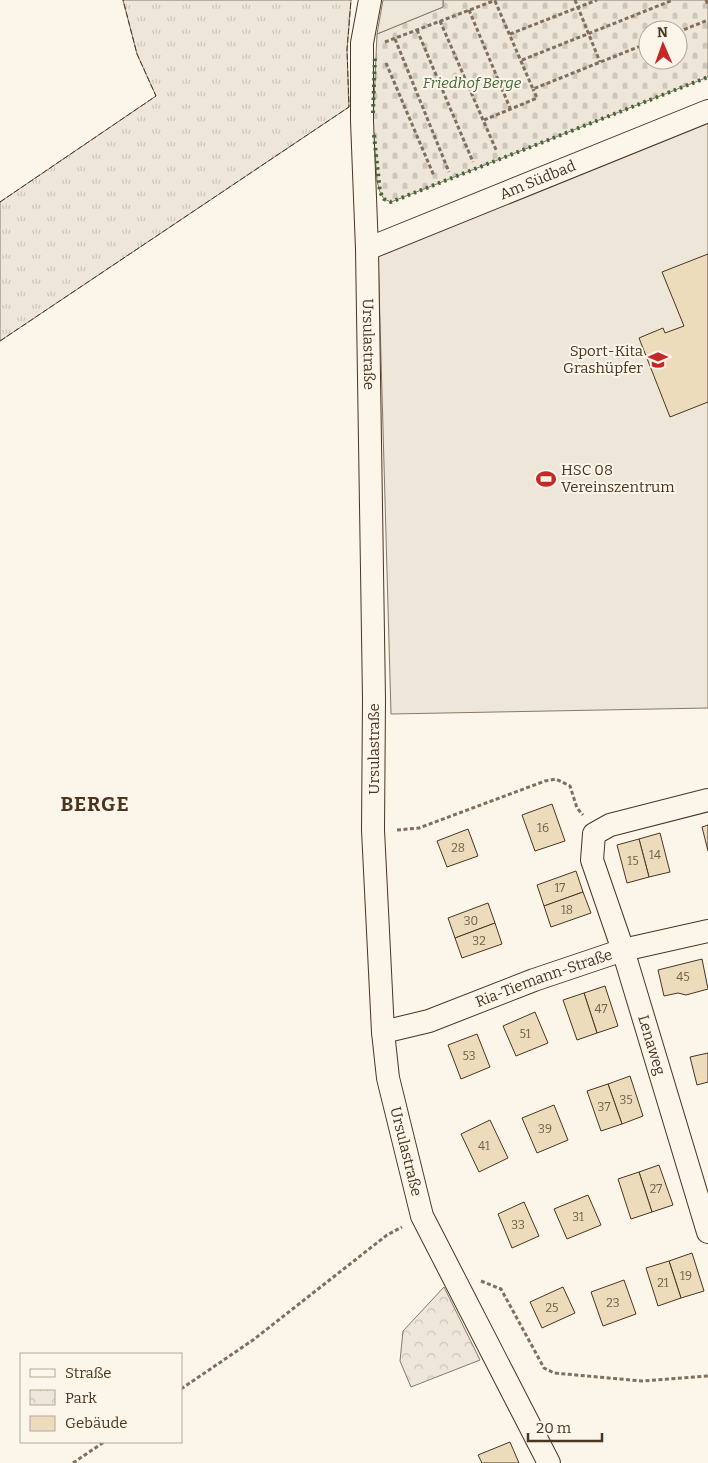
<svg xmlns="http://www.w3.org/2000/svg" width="708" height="1463" font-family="Bitter,serif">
<defs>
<pattern id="grass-tufts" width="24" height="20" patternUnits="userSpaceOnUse" patternTransform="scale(1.25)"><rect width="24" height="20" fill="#ede6d9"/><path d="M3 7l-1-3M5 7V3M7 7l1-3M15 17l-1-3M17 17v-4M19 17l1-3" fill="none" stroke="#cdc6ba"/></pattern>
<pattern id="cemetery-stones" width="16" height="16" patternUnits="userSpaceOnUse" patternTransform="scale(1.25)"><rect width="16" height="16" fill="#ede6d9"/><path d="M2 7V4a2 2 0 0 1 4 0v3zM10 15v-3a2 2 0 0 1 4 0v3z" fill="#cdc6ba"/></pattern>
<pattern id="park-crowns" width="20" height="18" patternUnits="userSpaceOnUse" patternTransform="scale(1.25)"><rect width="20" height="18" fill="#ede6d9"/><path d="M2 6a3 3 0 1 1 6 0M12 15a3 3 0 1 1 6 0" fill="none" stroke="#cdc6ba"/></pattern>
</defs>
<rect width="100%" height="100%" fill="#fbf6e9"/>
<polygon fill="url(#grass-tufts)" stroke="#887966" points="123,0 351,0 347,50 349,107 0,341 0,202 156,96 137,54"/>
<path fill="url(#cemetery-stones)" stroke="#887966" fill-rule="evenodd" d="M443,0H708V77L391,202L384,199L380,192L377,181L373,123L377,34L443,7ZM648,30H678V60H648Z"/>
<polygon fill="url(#park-crowns)" stroke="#887966" points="444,1287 480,1360 411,1387 400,1361 403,1331"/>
<polygon fill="#ede6d9" stroke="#887966" points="708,118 708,708 391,714 378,250"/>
<polygon fill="#ede7d9" stroke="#887966" points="383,0 443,0 443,7 377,34"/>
<g fill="#ecdcbc" stroke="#4a3520">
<polygon points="708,254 708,402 670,417 639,338 663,328 665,333 684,326 662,272"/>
<polygon points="552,804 565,841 535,851 522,815"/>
<polygon points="708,825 708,851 702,827"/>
<polygon points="468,829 478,856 447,867 437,841"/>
<polygon points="660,833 670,872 649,877 639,839"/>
<polygon points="639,839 649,877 627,883 617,845"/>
<polygon points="576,871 583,892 544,906 537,885"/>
<polygon points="583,892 591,913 551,927 544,906"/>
<polygon points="488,903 495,923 455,938 448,918"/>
<polygon points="495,923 502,944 462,958 455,938"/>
<polygon points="702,959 708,989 686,995 678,993 664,996 658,970"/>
<polygon points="605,986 618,1026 597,1033 584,993"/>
<polygon points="584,993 597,1033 577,1040 563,1000"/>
<polygon points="535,1012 548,1043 516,1056 503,1026"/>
<polygon points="477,1034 490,1067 461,1079 448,1045"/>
<polygon points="708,1053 708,1082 697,1085 690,1057"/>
<polygon points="630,1076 643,1116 622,1124 608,1084"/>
<polygon points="608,1084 622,1124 601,1131 587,1091"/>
<polygon points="554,1105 568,1140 537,1153 522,1118"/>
<polygon points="490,1120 508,1158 479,1172 461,1134"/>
<polygon points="659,1165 673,1205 652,1212 639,1172"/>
<polygon points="639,1172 652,1212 631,1219 618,1179"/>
<polygon points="588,1195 601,1225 567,1239 554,1209"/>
<polygon points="524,1202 539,1236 512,1248 498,1214"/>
<polygon points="692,1253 704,1291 681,1298 669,1261"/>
<polygon points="669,1261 681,1298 658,1306 646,1268"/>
<polygon points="624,1280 636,1314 603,1326 591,1292"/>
<polygon points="563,1287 575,1313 542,1328 530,1302"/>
<polygon points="510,1442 519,1463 482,1463 478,1455"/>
</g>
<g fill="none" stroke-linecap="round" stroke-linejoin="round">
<defs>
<g id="minor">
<path id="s1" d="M370,0L362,43V121L367,249L374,699L373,830L383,1032L388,1078L422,1216L549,1463"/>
<path id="s2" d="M367,249L708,111"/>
<path id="s3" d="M708,800L610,825L594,834L592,860L623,950L708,1232"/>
<path id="s4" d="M383,1032L429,1021L534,980L623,950L708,931"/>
</g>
</defs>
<use href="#minor" stroke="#4a3520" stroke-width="24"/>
<g stroke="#7f6f5c" stroke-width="3" stroke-dasharray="4 2.5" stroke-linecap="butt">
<polyline points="575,0 600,62"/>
<polyline points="706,0 708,5"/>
<polyline points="495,1 533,89 648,43"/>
<polyline points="469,10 510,108"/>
<polyline points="440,21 497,152"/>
<polyline points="417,30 473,162"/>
<polyline points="678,32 708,20"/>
<polyline points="510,34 597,0"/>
<polyline points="395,39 449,172"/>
<polyline points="385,42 496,0"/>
<polyline points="522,60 673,0"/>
<polyline points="386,63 434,176"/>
<polyline points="484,120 537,98 533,89"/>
<polyline points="397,830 419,828 545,781 556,779 570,786 577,808 583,815"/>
<polyline points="481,1281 501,1289 544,1368 554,1373 642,1381 708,1376"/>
<polyline points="181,1389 253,1340 387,1235 402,1227"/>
<polyline points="73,1463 104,1442"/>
</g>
<use href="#minor" stroke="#fbf6e9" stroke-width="22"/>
<g stroke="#436837" stroke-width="4" stroke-dasharray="2.5 4" stroke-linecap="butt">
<polyline points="373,113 375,55"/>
<polyline points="374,135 380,192 384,199 391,202 708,77"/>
</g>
<g stroke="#4a3520" stroke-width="1" stroke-dasharray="6 2.5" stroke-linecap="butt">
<polyline points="0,202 156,96 137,54 123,0"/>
<polyline points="0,341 349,107 347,50 351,0"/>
</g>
</g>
<defs>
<symbol id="school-bare" viewBox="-9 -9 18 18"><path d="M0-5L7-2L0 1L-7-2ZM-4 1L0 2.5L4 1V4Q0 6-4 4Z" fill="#c62828" stroke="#fbf6e9" stroke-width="2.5" paint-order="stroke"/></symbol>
<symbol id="stadium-bare" viewBox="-9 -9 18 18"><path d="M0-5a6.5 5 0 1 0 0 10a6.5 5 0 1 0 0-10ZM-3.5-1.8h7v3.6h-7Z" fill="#c62828" stroke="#fbf6e9" stroke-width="2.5" paint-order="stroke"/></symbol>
</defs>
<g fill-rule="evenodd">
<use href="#school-bare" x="644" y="346" width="28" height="28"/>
<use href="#stadium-bare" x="532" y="465" width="28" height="28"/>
</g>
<g text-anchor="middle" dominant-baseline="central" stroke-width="4" stroke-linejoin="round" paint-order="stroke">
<g font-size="12" fill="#725f47">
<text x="543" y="828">16</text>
<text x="458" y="848">28</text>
<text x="655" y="855">14</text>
<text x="633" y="861">15</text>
<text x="560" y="888">17</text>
<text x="567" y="910">18</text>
<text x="471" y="921">30</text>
<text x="479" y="941">32</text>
<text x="683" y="977">45</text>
<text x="601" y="1009">47</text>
<text x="525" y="1034">51</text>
<text x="469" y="1056">53</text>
<text x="626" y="1100">35</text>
<text x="604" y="1107">37</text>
<text x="545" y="1129">39</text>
<text x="484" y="1146">41</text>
<text x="656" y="1189">27</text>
<text x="578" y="1217">31</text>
<text x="518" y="1225">33</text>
<text x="686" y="1276">19</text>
<text x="663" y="1283">21</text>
<text x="613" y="1303">23</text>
<text x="552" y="1308">25</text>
</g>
<g font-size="15" font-style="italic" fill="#436837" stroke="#fbf6e9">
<text x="472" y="83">Friedhof Berge</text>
</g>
<g font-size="15" fill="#4a3520" stroke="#fbf6e9">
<text stroke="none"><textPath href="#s2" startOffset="184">Am Südbad</textPath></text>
<text stroke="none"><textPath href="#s1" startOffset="345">Ursulastraße</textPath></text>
<text transform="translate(374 749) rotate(-90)">Ursulastraße</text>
<text stroke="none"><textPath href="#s4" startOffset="170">Ria-Tiemann-Straße</textPath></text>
<text stroke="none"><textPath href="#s3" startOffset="340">Lenaweg</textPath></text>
<text stroke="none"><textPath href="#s1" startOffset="1155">Ursulastraße</textPath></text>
</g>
<g font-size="15" fill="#4a3520" stroke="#fbf6e9" text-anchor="end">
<text x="643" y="351">Sport-Kita<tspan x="643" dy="17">Grashüpfer</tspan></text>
<text x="561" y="470" text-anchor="start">HSC 08<tspan x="561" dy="17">Vereinszentrum</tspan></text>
</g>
<g font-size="20" font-weight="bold" letter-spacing="1" fill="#4a3520" stroke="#fbf6e9">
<text x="95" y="804">BERGE</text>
</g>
</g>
<rect x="20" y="1353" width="162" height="90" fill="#fbf6e9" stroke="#b4a999"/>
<rect x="30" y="1369" width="25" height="8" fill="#fbf6e9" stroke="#b4a999"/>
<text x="65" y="1378" font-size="15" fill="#4a3520">Straße</text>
<rect x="30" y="1390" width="25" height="15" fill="url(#park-crowns)" stroke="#b4a999"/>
<text x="65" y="1403" font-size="15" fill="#4a3520">Park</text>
<rect x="30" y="1416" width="25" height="15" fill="#ecdcbc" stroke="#b4a999"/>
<text x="65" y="1428" font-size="15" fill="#4a3520">Gebäude</text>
<g transform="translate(663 45) rotate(358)"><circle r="24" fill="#fbf6e9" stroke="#b4a999"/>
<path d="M0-4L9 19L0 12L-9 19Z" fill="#c62828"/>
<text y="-8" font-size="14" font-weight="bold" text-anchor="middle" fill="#4a3520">N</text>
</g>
<path d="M528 1433v8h74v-8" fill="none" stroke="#4a3520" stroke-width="2.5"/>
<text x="536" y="1433" font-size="15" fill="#4a3520" stroke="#fbf6e9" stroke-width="4" paint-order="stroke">20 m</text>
</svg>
